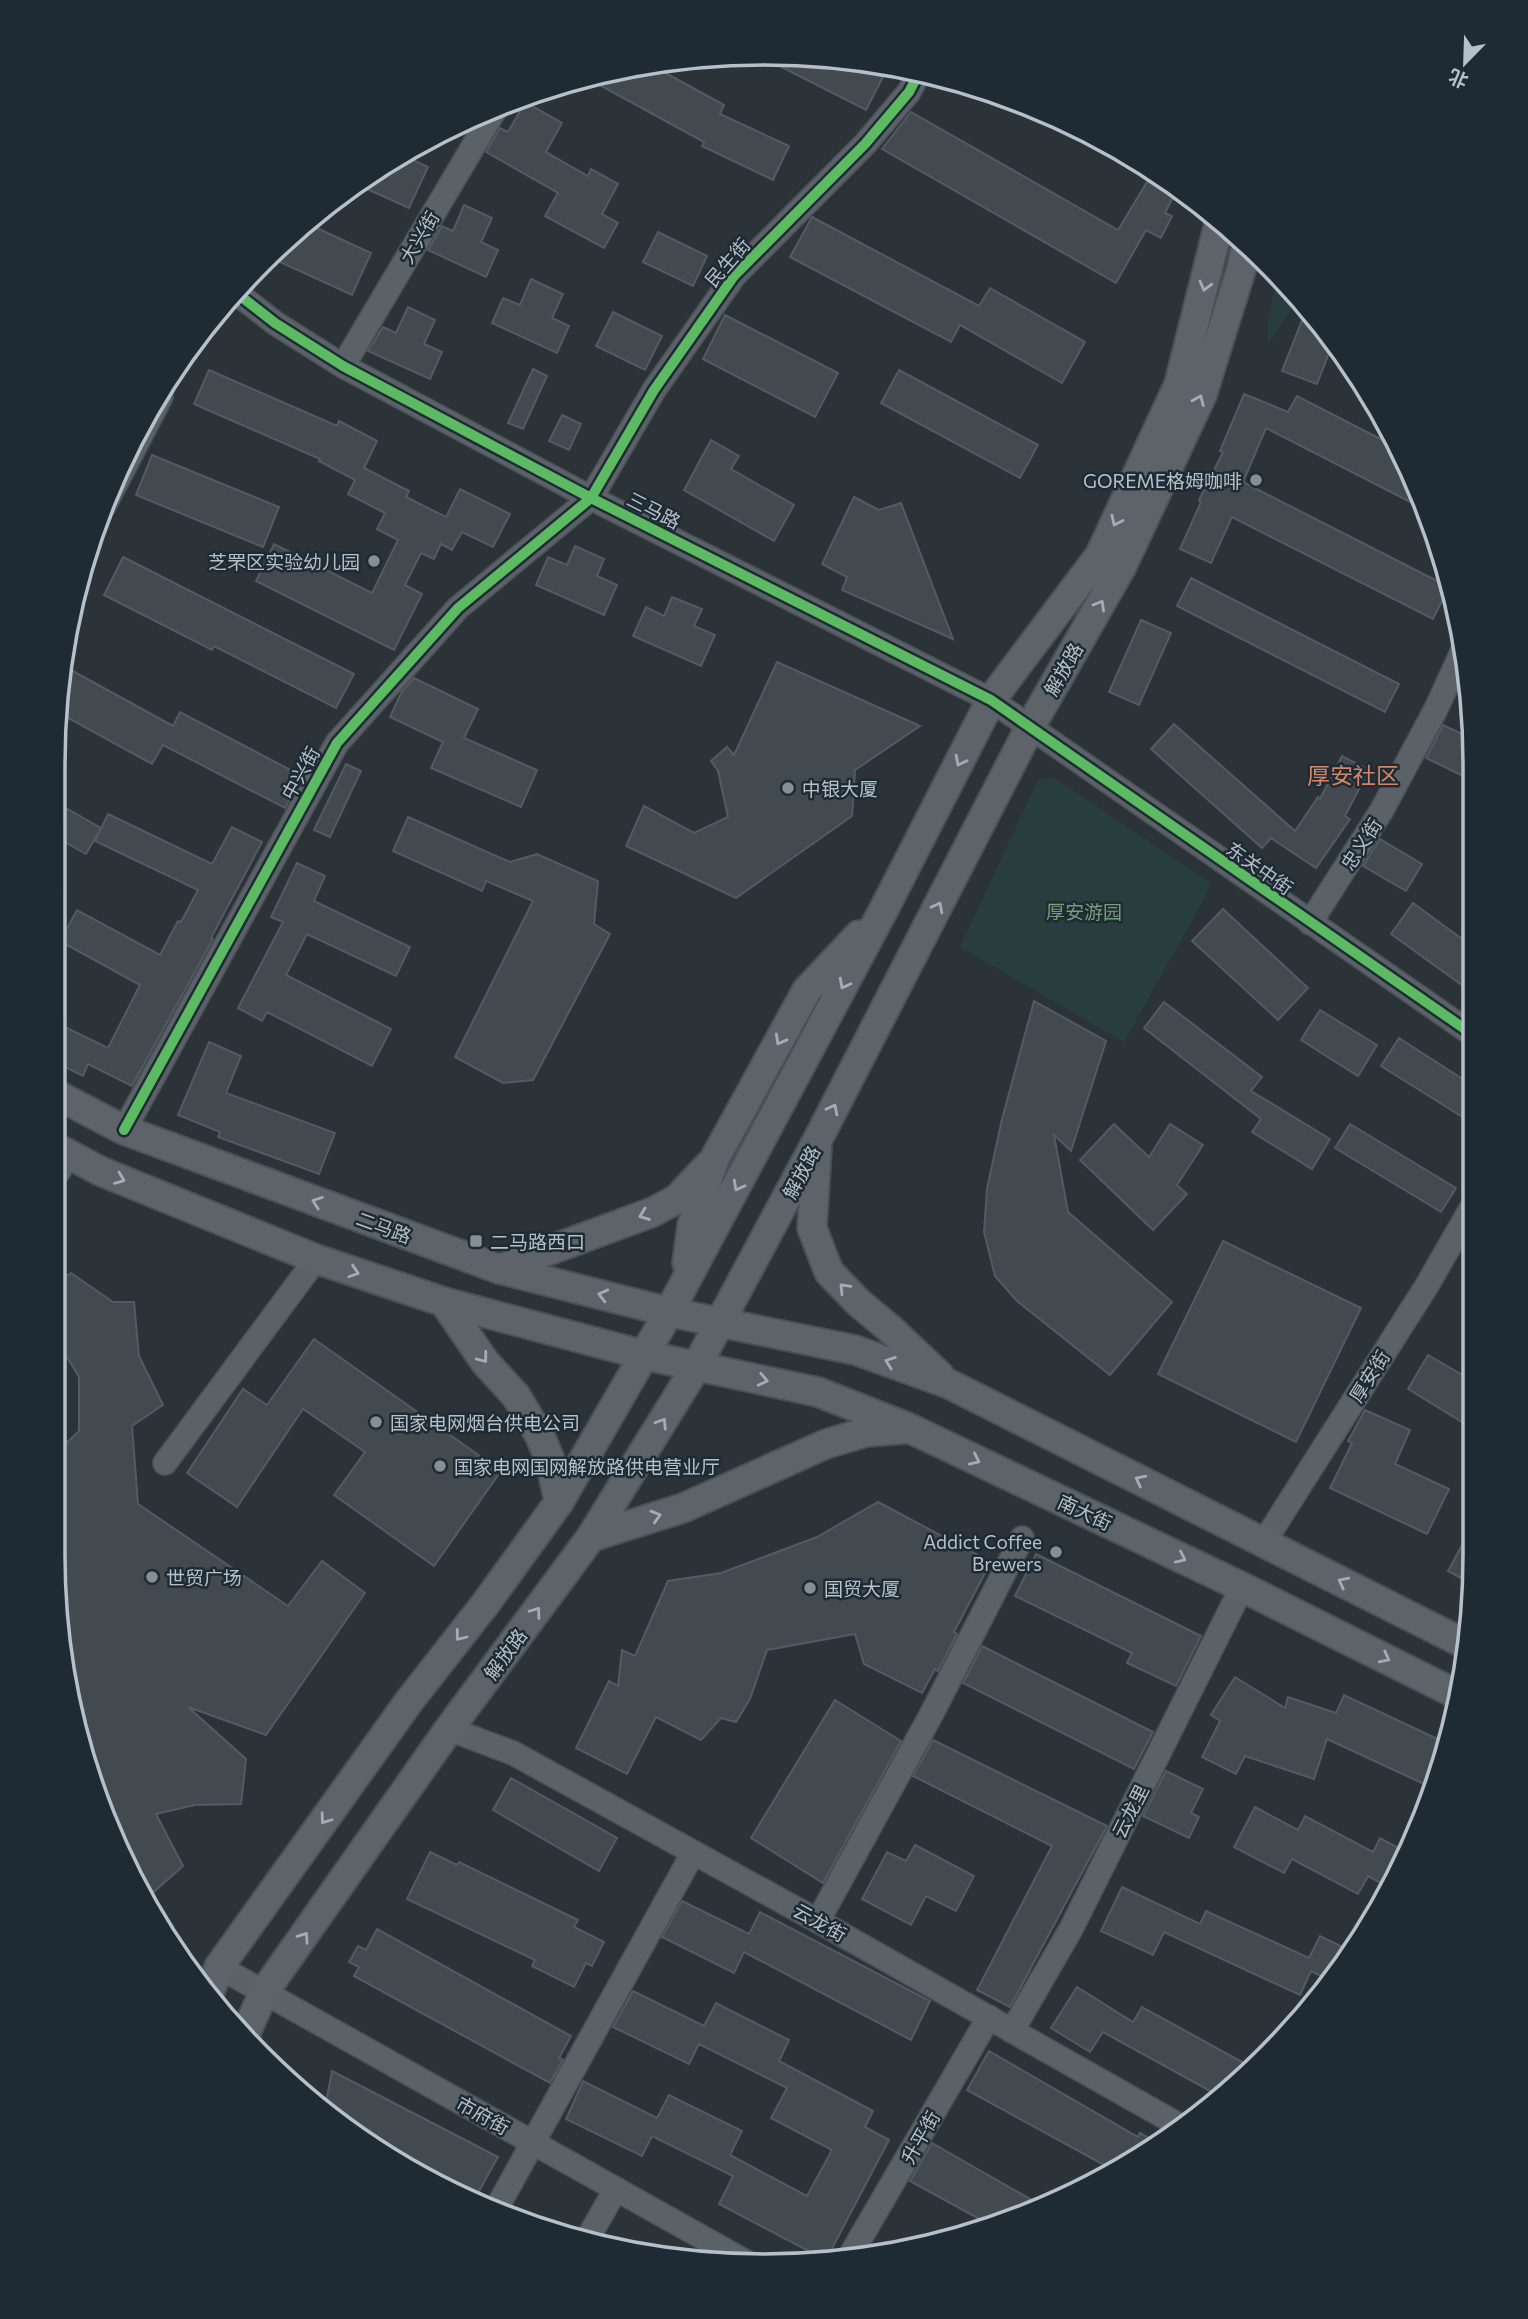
<svg xmlns="http://www.w3.org/2000/svg" width="1528" height="2319" font-family="Commissioner,'Noto Sans SC',sans-serif">
<rect width="100%" height="100%" fill="#2b3339"/>
<g fill="#283e3e">
<polygon points="1278,277 1298,298 1268,345 1268,317"/>
<polygon points="1055,778 1211,883 1203,901 1124,1042 960,947 1038,780"/>
</g>
<g fill="#434a4f" stroke="#535a61" stroke-width="2">
<polygon points="758,55 857,59 886,71 866,110"/>
<polygon points="651,65 724,105 720,114 789,146 773,180 702,146 704,142 583,76"/>
<polygon points="525,102 562,123 546,152 588,176 591,169 618,184 602,214 618,223 604,248 545,216 558,193 486,152 500,128 508,132"/>
<polygon points="911,112 1118,230 1153,172 1177,189 1165,213 1172,216 1161,238 1146,230 1116,283 882,149"/>
<polygon points="402,155 428,167 409,208 356,184"/>
<polygon points="464,205 492,218 481,242 498,250 486,277 428,250 442,226 453,231"/>
<polygon points="812,217 979,306 990,288 1085,342 1062,383 960,325 951,342 790,257"/>
<polygon points="306,223 371,253 352,295 269,257"/>
<polygon points="658,232 707,256 693,286 643,262"/>
<polygon points="531,279 563,294 552,318 569,326 557,353 492,323 503,298 520,305"/>
<polygon points="408,307 435,320 424,344 442,352 430,379 368,351 383,327 396,333"/>
<polygon points="1307,308 1334,340 1317,384 1282,371"/>
<polygon points="613,312 662,336 645,370 596,346"/>
<polygon points="725,315 838,373 815,417 703,359"/>
<polygon points="533,369 547,376 523,429 508,423"/>
<polygon points="209,370 337,426 339,421 377,441 364,468 409,491 406,497 446,517 460,489 510,514 493,547 462,532 452,550 441,544 434,559 421,553 405,585 422,594 394,650 256,581 274,544 372,593 398,540 377,529 385,513 348,494 355,480 319,461 320,459 194,404"/>
<polygon points="899,370 1038,445 1020,478 881,403"/>
<polygon points="1244,394 1288,412 1297,396 1402,450 1424,509 1266,428 1243,482 1449,587 1433,619 1232,517 1211,563 1180,549 1201,502 1199,500 1223,452 1220,451"/>
<polygon points="562,415 581,424 569,450 549,441"/>
<polygon points="711,440 739,456 731,469 794,505 774,541 684,490"/>
<polygon points="152,455 279,507 263,547 136,495"/>
<polygon points="854,497 879,510 901,503 953,639 842,590 847,577 822,564"/>
<polygon points="575,546 604,559 597,576 617,585 604,615 536,585 548,557 567,565"/>
<polygon points="123,557 354,674 336,708 214,646 212,650 104,595"/>
<polygon points="1191,578 1399,684 1385,712 1177,606"/>
<polygon points="672,597 702,609 694,626 715,635 701,666 633,636 646,607 664,616"/>
<polygon points="1141,620 1171,633 1139,705 1109,692"/>
<polygon points="777,662 920,726 855,770 852,816 736,898 626,846 644,806 694,833 728,817 718,771 711,761 727,747 734,755"/>
<polygon points="60,664 173,726 180,712 302,776 285,808 163,745 152,764 59,713"/>
<polygon points="414,678 478,709 464,738 537,770 521,807 431,768 443,742 390,717 402,691"/>
<polygon points="1174,724 1295,831 1318,797 1320,799 1342,756 1369,770 1345,816 1350,819 1316,868 1271,838 1262,848 1151,749"/>
<polygon points="1443,725 1474,740 1474,764 1467,778 1426,758"/>
<polygon points="346,764 361,771 330,837 314,830"/>
<polygon points="59,804 101,828 86,854 59,839"/>
<polygon points="108,814 212,864 232,827 262,842 211,938 213,939 132,1086 88,1064 83,1076 59,1064 59,1024 108,1048 140,985 60,941 77,910 160,955 178,921 181,922 198,890 95,841"/>
<polygon points="408,817 510,862 537,854 598,881 594,924 610,934 533,1080 503,1083 455,1057 533,901 486,881 482,891 393,851"/>
<polygon points="1380,839 1422,864 1406,891 1363,866"/>
<polygon points="297,863 325,876 314,901 410,947 396,976 307,934 286,975 391,1029 372,1066 267,1012 262,1021 238,1008 283,922 271,917"/>
<polygon points="1413,903 1473,947 1473,993 1391,934"/>
<polygon points="1223,909 1308,988 1278,1020 1192,941"/>
<polygon points="1034,1001 1106,1041 1071,1151 1054,1135 1068,1212 1172,1302 1110,1375 1017,1301 995,1276 984,1232 987,1189 1002,1119"/>
<polygon points="1164,1002 1262,1077 1251,1091 1330,1139 1312,1169 1252,1132 1261,1119 1144,1028"/>
<polygon points="1320,1010 1377,1045 1358,1076 1301,1040"/>
<polygon points="1399,1038 1472,1085 1472,1123 1381,1066"/>
<polygon points="209,1042 241,1056 226,1093 335,1133 319,1174 218,1137 220,1132 178,1115"/>
<polygon points="1114,1124 1149,1157 1170,1124 1203,1145 1177,1185 1187,1194 1153,1230 1080,1160"/>
<polygon points="1350,1124 1456,1188 1441,1212 1335,1148"/>
<polygon points="1223,1241 1361,1308 1296,1442 1158,1374"/>
<polygon points="71,1273 113,1302 134,1302 139,1356 163,1405 132,1426 138,1504 288,1606 322,1561 365,1593 266,1735 188,1707 246,1759 241,1804 195,1805 156,1814 183,1866 147,1898 90,1783 59,1648 59,1450 79,1431 79,1377 59,1344 59,1281"/>
<polygon points="314,1339 501,1471 434,1566 334,1495 365,1452 303,1409 237,1507 187,1473 243,1389 267,1405"/>
<polygon points="1428,1355 1471,1380 1470,1427 1408,1389"/>
<polygon points="1365,1410 1410,1430 1395,1464 1449,1489 1427,1534 1330,1488 1352,1443 1348,1441"/>
<polygon points="878,1502 991,1562 954,1632 957,1634 938,1671 935,1669 922,1693 864,1664 855,1634 767,1650 750,1699 736,1722 721,1718 701,1740 656,1717 627,1774 576,1748 609,1681 618,1686 622,1650 635,1656 668,1581 721,1573 817,1537"/>
<polygon points="1470,1530 1470,1583 1448,1571"/>
<polygon points="1036,1554 1201,1636 1176,1686 1127,1663 1132,1653 1015,1596"/>
<polygon points="982,1646 1153,1732 1134,1769 963,1683"/>
<polygon points="1235,1677 1285,1708 1288,1697 1336,1713 1344,1695 1444,1742 1424,1784 1327,1739 1314,1779 1245,1756 1236,1774 1202,1757 1220,1721 1211,1715"/>
<polygon points="835,1700 901,1741 823,1883 751,1838"/>
<polygon points="933,1740 1107,1826 1010,2007 977,1990 1052,1846 913,1776"/>
<polygon points="1166,1771 1203,1789 1191,1813 1199,1817 1189,1838 1143,1816"/>
<polygon points="511,1778 617,1838 599,1871 493,1810"/>
<polygon points="1255,1807 1298,1830 1305,1816 1373,1852 1380,1838 1408,1853 1402,1869 1390,1888 1368,1876 1358,1894 1292,1859 1284,1873 1234,1847"/>
<polygon points="915,1845 974,1876 956,1911 926,1896 911,1925 862,1899 887,1852 906,1861"/>
<polygon points="430,1852 457,1865 459,1862 578,1920 574,1927 604,1942 592,1966 586,1963 574,1987 532,1966 535,1960 407,1899"/>
<polygon points="1122,1887 1200,1924 1206,1911 1309,1958 1320,1936 1349,1950 1329,1980 1311,1971 1300,1995 1164,1932 1153,1955 1101,1931"/>
<polygon points="682,1901 749,1934 760,1912 930,2001 911,2040 744,1952 734,1973 662,1937"/>
<polygon points="377,1929 571,2036 559,2058 563,2060 550,2083 354,1976 359,1967 349,1962 358,1946 366,1950"/>
<polygon points="1077,1987 1133,2022 1142,2007 1253,2068 1221,2097 1103,2032 1090,2052 1051,2028"/>
<polygon points="633,1991 704,2026 716,2003 789,2040 779,2061 873,2111 865,2127 889,2140 827,2258 822,2258 719,2204 733,2176 652,2136 642,2156 566,2119 583,2081 657,2118 669,2095 742,2131 730,2155 807,2196 832,2150 771,2118 787,2088 699,2044 689,2064 613,2027"/>
<polygon points="989,2051 1138,2137 1140,2133 1160,2144 1117,2172 967,2090"/>
<polygon points="332,2071 498,2157 473,2202 331,2119 324,2113"/>
<polygon points="932,2143 1046,2208 992,2226 910,2181"/>
</g>
<g fill="none" stroke-linecap="round" stroke-linejoin="round">
<defs>
<g id="minor">
<polyline points="234,291 275,323 343,366 591,498 991,700 1472,1034"/>
<polyline points="343,366 496,108"/>
<polyline points="104,506 161,397"/>
<polyline points="1310,923 1382,810 1436,709 1463,650"/>
<polyline points="124,1130 337,743 458,608 591,498 654,390 734,276 865,144 909,92 919,73"/>
<polyline points="59,1171 68,1154"/>
<polyline points="165,1463 316,1259"/>
<polyline points="1264,1542 1426,1287 1472,1207"/>
<polyline points="449,1729 513,1753 818,1921 1184,2128"/>
<polyline points="818,1921 931,1715 1022,1538"/>
<polyline points="219,1967 748,2263"/>
<polyline points="1012,2031 1071,1929 1242,1587"/>
<polyline points="494,2213 693,1853"/>
<polyline points="585,2243 616,2189"/>
<polyline points="850,2256 989,2017"/>
</g>
<g id="major">
<polyline points="59,1096 124,1130 499,1269 669,1312 855,1350 949,1384 1469,1646"/>
<polyline points="817,1148 812,1228 829,1272 859,1303 889,1328 939,1375"/>
<polyline points="59,1149 100,1171 316,1259 444,1302 644,1355 818,1392 909,1428 1242,1587 1460,1696"/>
<polyline points="687,1263 692,1225 715,1158 807,990 859,935"/>
<polyline points="499,1269 653,1212 677,1199 709,1165"/>
<polyline points="444,1302 485,1362 516,1396 540,1436 550,1460 559,1502"/>
<polyline points="591,1537 683,1508 826,1444 866,1432 904,1429"/>
<polyline points="208,1997 219,1967 410,1700 486,1603 559,1502 669,1312 883,911 991,700 1100,555 1179,384 1220,220"/>
<polyline points="245,2039 247,2030 264,1992 449,1729 591,1537 696,1367 818,1139 1030,727 1122,566 1202,395 1241,270 1247,243"/>
</g>
</defs>
<use href="#minor" stroke="#494f54" stroke-width="26"/>
<use href="#major" stroke="#495056" stroke-width="32"/>
<use href="#minor" stroke="#5b6267" stroke-width="23"/>
<use href="#major" stroke="#5d6369" stroke-width="28"/>
<defs>
<g id="cycleway">
<polyline points="234,291 275,323 343,366 591,498 991,700 1472,1034"/>
<polyline points="124,1130 337,743 458,608 591,498 654,390 734,276 865,144 909,92 919,73"/>
</g>
</defs>
<use href="#cycleway" stroke="#1e2b34" stroke-width="15"/>
<use href="#cycleway" stroke="#5cba63" stroke-width="10"/>
</g>
<defs><path id="oneway-chevron" d="M-2-3.5L2.5 0L-2 3.5" fill="none" stroke-width="1.6" stroke-linecap="round" stroke-linejoin="round" transform="scale(1.75)"/></defs>
<g stroke="#a4adb7">
<use href="#oneway-chevron" transform="translate(1205 286) rotate(105)"/>
<use href="#oneway-chevron" transform="translate(1199 400) rotate(-67)"/>
<use href="#oneway-chevron" transform="translate(1116 521) rotate(115)"/>
<use href="#oneway-chevron" transform="translate(1100 605) rotate(-60)"/>
<use href="#oneway-chevron" transform="translate(960 761) rotate(117)"/>
<use href="#oneway-chevron" transform="translate(938 907) rotate(-63)"/>
<use href="#oneway-chevron" transform="translate(844 984) rotate(118)"/>
<use href="#oneway-chevron" transform="translate(780 1040) rotate(119)"/>
<use href="#oneway-chevron" transform="translate(833 1109) rotate(-63)"/>
<use href="#oneway-chevron" transform="translate(120 1179) rotate(22)"/>
<use href="#oneway-chevron" transform="translate(738 1186) rotate(118)"/>
<use href="#oneway-chevron" transform="translate(317 1202) rotate(-160)"/>
<use href="#oneway-chevron" transform="translate(644 1215) rotate(159)"/>
<use href="#oneway-chevron" transform="translate(354 1272) rotate(18)"/>
<use href="#oneway-chevron" transform="translate(844 1288) rotate(-134)"/>
<use href="#oneway-chevron" transform="translate(603 1295) rotate(-166)"/>
<use href="#oneway-chevron" transform="translate(483 1358) rotate(53)"/>
<use href="#oneway-chevron" transform="translate(890 1362) rotate(-160)"/>
<use href="#oneway-chevron" transform="translate(763 1380) rotate(12)"/>
<use href="#oneway-chevron" transform="translate(662 1423) rotate(-58)"/>
<use href="#oneway-chevron" transform="translate(975 1460) rotate(25)"/>
<use href="#oneway-chevron" transform="translate(1140 1480) rotate(-153)"/>
<use href="#oneway-chevron" transform="translate(656 1516) rotate(-17)"/>
<use href="#oneway-chevron" transform="translate(1181 1558) rotate(25)"/>
<use href="#oneway-chevron" transform="translate(1343 1582) rotate(-153)"/>
<use href="#oneway-chevron" transform="translate(536 1612) rotate(-54)"/>
<use href="#oneway-chevron" transform="translate(460 1636) rotate(128)"/>
<use href="#oneway-chevron" transform="translate(1385 1658) rotate(27)"/>
<use href="#oneway-chevron" transform="translate(325 1819) rotate(126)"/>
<use href="#oneway-chevron" transform="translate(304 1937) rotate(-55)"/>
</g>
<g fill="#858f97" stroke="#1e2b34" stroke-width="2.5">
<circle cx="1256" cy="480" r="7"/>
<circle cx="374" cy="561" r="7"/>
<circle cx="788" cy="788" r="7"/>
<rect x="469" y="1234" width="14" height="14" rx="3.5"/>
<circle cx="376" cy="1422" r="7"/>
<circle cx="440" cy="1466" r="7"/>
<circle cx="1056" cy="1552" r="7"/>
<circle cx="152" cy="1577" r="7"/>
<circle cx="810" cy="1588" r="7"/>
</g>
<g text-anchor="middle" dominant-baseline="central" stroke-width="5" stroke-linejoin="round" paint-order="stroke">
<g font-size="19" fill="#b6c0ca" stroke="#1e2b34">
<text transform="translate(419 237) rotate(-59)">大兴街</text>
<text transform="translate(727 262) rotate(-49)">民生街</text>
<text transform="translate(654 510) rotate(27)">三马路</text>
<text transform="translate(1063 669) rotate(-60)">解放路</text>
<text transform="translate(300 773) rotate(-61)">中兴街</text>
<text transform="translate(1361 844) rotate(-57)">忠义街</text>
<text transform="translate(1260 868) rotate(35)">东关中街</text>
<text transform="translate(801 1172) rotate(-62)">解放路</text>
<text transform="translate(384 1227) rotate(20)">二马路</text>
<text transform="translate(1369 1376) rotate(-58)">厚安街</text>
<text transform="translate(1085 1512) rotate(25)">南大街</text>
<text transform="translate(505 1654) rotate(-54)">解放路</text>
<text transform="translate(1130 1811) rotate(-63)">云龙里</text>
<text transform="translate(820 1922) rotate(29)">云龙街</text>
<text transform="translate(483 2115) rotate(29)">市府街</text>
<text transform="translate(920 2137) rotate(-60)">升平街</text>
</g>
<g font-size="19" fill="#b6c0ca" stroke="#1e2b34" text-anchor="start">
<text x="1242" y="480" text-anchor="end">GOREME格姆咖啡</text>
<text x="360" y="561" text-anchor="end">芝罘区实验幼儿园</text>
<text x="802" y="788">中银大厦</text>
<text x="490" y="1241">二马路西口</text>
<text x="390" y="1422">国家电网烟台供电公司</text>
<text x="454" y="1466">国家电网国网解放路供电营业厅</text>
<text x="1042" y="1541" text-anchor="end">Addict Coffee<tspan x="1042" dy="22">Brewers</tspan></text>
<text x="166" y="1577">世贸广场</text>
<text x="824" y="1588">国贸大厦</text>
</g>
<g font-size="19" fill="#749f77" stroke="#1e2b34">
<text x="1084" y="911">厚安游园</text>
</g>
<g font-size="23" fill="#d48567" stroke="#1e2b34">
<text x="1353" y="775">厚安社区</text>
</g>
</g>
<path d="M0 0H1528V2319H0ZM764 65H764A699 699 0 0 1 1463 764V1555A699 699 0 0 1 764 2254H764A699 699 0 0 1 65 1555V764A699 699 0 0 1 764 65Z" fill="#1e2b34" fill-rule="evenodd"/>
<path fill="none" stroke="#b6c0ca" stroke-width="3.5" d="M764 65H764A699 699 0 0 1 1463 764V1555A699 699 0 0 1 764 2254H764A699 699 0 0 1 65 1555V764A699 699 0 0 1 764 65Z"/>
<g transform="translate(1465 63) rotate(203)" stroke="#1e2b34" stroke-width="5" paint-order="stroke">
<path d="M0-5L12 26L0 18L-12 26Z" fill="#b6c0ca"/>
<text y="-10" font-size="19" font-weight="bold" text-anchor="middle" fill="#b6c0ca">北</text>
</g>
</svg>
